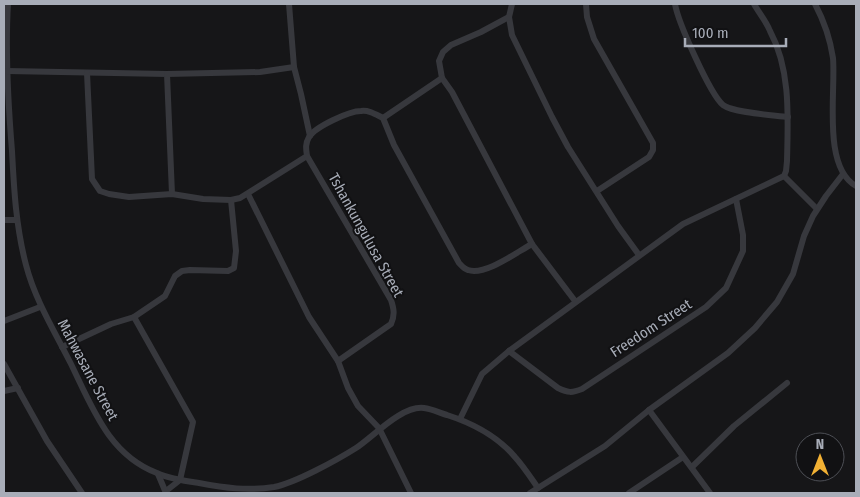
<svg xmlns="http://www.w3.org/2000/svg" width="860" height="497" font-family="'Fira Sans Condensed',sans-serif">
<rect width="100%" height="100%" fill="#161618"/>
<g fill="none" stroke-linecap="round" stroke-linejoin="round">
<g stroke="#37383d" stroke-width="6">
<path d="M8,4C5,53 8,102 12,151C14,190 16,227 26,265C35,300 55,332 71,364C92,407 109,455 157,473C170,479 185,481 199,483C225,488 248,491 274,487C295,483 337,460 356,448C373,437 402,405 424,408C432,409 440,413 447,415C472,423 498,437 515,457C524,467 531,478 538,488"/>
<polyline points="512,4 509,17 512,35 552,117 568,147 618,226 639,255"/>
<polyline points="586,4 587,17 594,39 653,143 653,150 649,157 597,191"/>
<path d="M675,4C678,22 710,94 723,105C734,113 773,115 788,117"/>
<path d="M815,4C824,21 830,38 833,58C836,92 822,167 856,186"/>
<polyline points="509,17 481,32 451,45 443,52 439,61 442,78 452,92 532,244 575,301"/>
<polyline points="294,67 301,94 310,136"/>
<polyline points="7,71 167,74 172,194"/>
<path d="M87,73L92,179L100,191L109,194L129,197L172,194L203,199L231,200L240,198L307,156C306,149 305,144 309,137C315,127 349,111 361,111C369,110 375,114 383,118L394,145L459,263C461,265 464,269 468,270C485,276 517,252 532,244"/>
<polyline points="167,74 260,72 294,67 289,4"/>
<polyline points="383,118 442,78"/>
<path d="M307,156L391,300C394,309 395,315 391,324L338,361"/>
<polyline points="784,176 817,209"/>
<polyline points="248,194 309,317 338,361 348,388 358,406 379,428 411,493"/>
<polyline points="4,220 16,220"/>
<polyline points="134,317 193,422 180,480 166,491"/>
<polyline points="4,321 40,307"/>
<polyline points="62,347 111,324 134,317 165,296 175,276 182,271 190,270 228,271 234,268 236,251 231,200"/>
<path d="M509,351L558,388C568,393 572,393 582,389L706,307L726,288L743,251V235L736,199"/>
<polyline points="4,364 47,441 82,493"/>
<polyline points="4,391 18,388"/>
<polyline points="649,410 710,493"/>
<path d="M460,419L482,374L509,351L683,224L784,176L786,171L787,161C788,118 791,70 770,31C766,21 759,13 754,4"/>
<polyline points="692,467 734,426 787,383"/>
<polyline points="158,474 166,493"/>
<polyline points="530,493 605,446 649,410 728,353 755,328 777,302 793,274 804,236 813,216 826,196 843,174"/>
<polyline points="629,493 683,457"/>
</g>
</g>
<g text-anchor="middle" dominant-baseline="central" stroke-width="4" stroke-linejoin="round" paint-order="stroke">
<g font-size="15" fill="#a8adb8" stroke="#111113">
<text transform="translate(366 235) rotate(61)">Tshankungulusa Street</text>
<text transform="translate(651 328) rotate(-33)">Freedom Street</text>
<text transform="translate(88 370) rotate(62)">Mahwasane Street</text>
</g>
</g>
<rect width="860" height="497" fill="none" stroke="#a8adb8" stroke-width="10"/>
<g transform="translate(820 457)"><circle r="24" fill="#111113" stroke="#4d4f55"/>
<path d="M0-4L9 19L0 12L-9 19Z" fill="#f2b134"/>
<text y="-8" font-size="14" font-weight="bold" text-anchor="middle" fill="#a8adb8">N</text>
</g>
<path d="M685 38v8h101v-8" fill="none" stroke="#a8adb8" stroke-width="2.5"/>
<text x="692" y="38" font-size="15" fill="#a8adb8" stroke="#111113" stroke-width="4" paint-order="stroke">100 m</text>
</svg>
